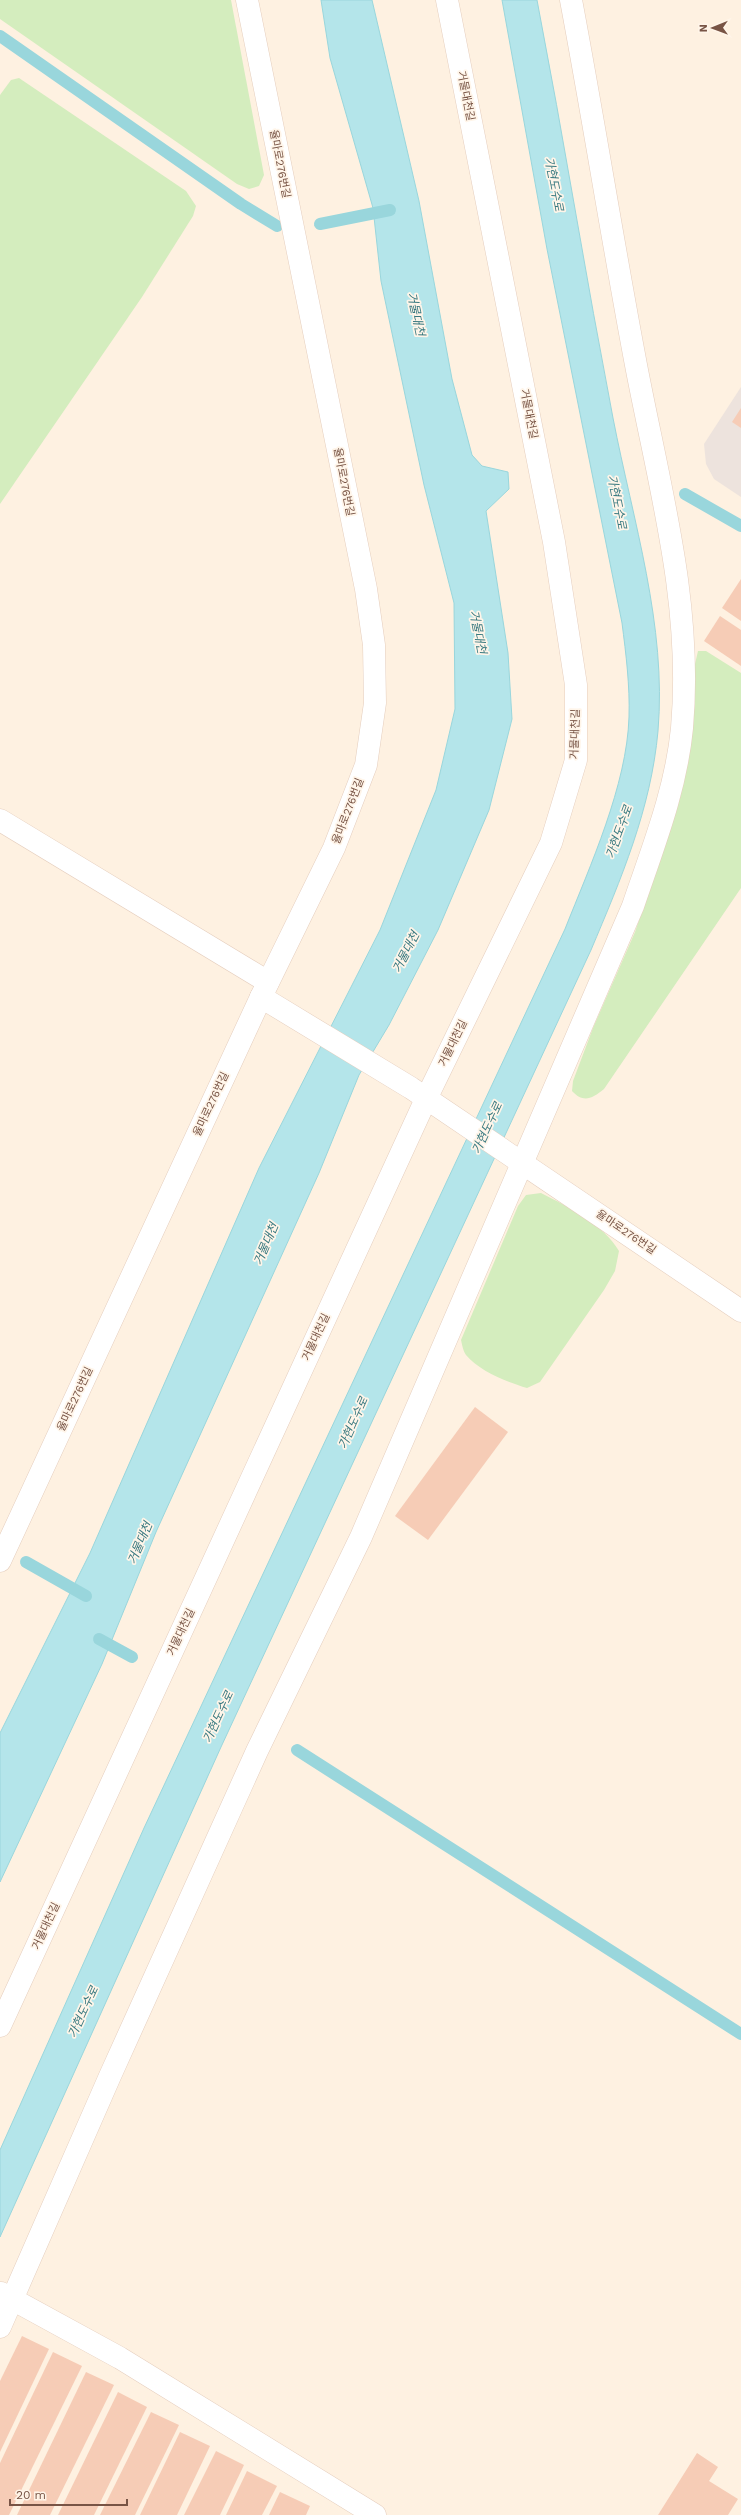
<svg xmlns="http://www.w3.org/2000/svg" width="741" height="2515" font-family="'Work Sans','Noto Sans KR',sans-serif">
<rect width="100%" height="100%" fill="#fef1e1"/>
<polygon fill="#ede3dd" points="741,387 741,497 714,479 706,464 704,444"/>
<g fill="#d4edbe">
<polygon points="0,0 231,0 264,175 259,186 249,189 237,184 0,19"/>
<polygon points="19,78 186,191 196,206 193,216 142,297 0,504 0,95 11,80"/>
<path d="M698,651H706L741,673V888L604,1089C592,1099 583,1103 572,1091L573,1081L593,1028L635,932L680,798L690,750L695,700V664Z"/>
<path d="M541,1193C569,1207 603,1224 619,1251L615,1271L604,1290L540,1382L527,1388C507,1382 479,1371 466,1355C463,1351 462,1344 461,1340L518,1206L526,1195Z"/>
</g>
<g fill="#b4e5ea" stroke="#99d6dc">
<polygon points="321,0 372,0 419,201 452,379 472,455 482,466 508,472 509,489 486,511 508,653 512,719 489,810 438,930 389,1025 359,1075 319,1173 156,1532 102,1664 0,1882 0,1733 90,1553 259,1168 380,930 436,790 455,709 454,603 424,485 381,281 373,208 330,58"/>
<path d="M502,0H537C564,139 586,279 613,418C633,521 667,626 658,731C651,809 621,879 591,950L221,1747L0,2237V2150L144,1828L565,929C590,866 627,785 629,717C630,686 626,654 622,623L547,249Z"/>
</g>
<g fill="none" stroke-linecap="round" stroke-linejoin="round">
<g stroke="#99d6dc" stroke-width="12">
<polyline points="0,36 241,204 277,226"/>
<polyline points="320,224 390,210"/>
<polyline points="685,494 741,526"/>
<polyline points="26,1562 86,1596"/>
<polyline points="99,1639 132,1657"/>
<polyline points="297,1750 741,2034"/>
</g>
</g>
<g fill="#f6ccb6">
<polygon points="741,408 741,428 732,422"/>
<polygon points="741,579 741,621 722,608"/>
<polygon points="720,616 741,630 741,666 704,641"/>
<polygon points="475,1407 508,1432 428,1540 395,1516"/>
<polygon points="22,2336 49,2349 0,2452 0,2381"/>
<polygon points="53,2352 82,2366 9,2515 0,2515 0,2463"/>
<polygon points="86,2372 114,2385 50,2515 17,2515"/>
<polygon points="118,2392 147,2407 94,2515 58,2515"/>
<polygon points="151,2412 179,2425 135,2515 100,2515"/>
<polygon points="180,2432 210,2446 177,2515 140,2515"/>
<polygon points="216,2451 244,2465 220,2515 184,2515"/>
<polygon points="697,2453 718,2467 709,2481 738,2499 728,2515 658,2515"/>
<polygon points="247,2471 277,2486 262,2515 226,2515"/>
<polygon points="280,2492 310,2506 306,2515 269,2515"/>
</g>
<g fill="none" stroke-linecap="round" stroke-linejoin="round">
<defs>
<g id="minor">
<polyline points="0,820 268,982"/>
<polyline points="261,997 411,1088 741,1311"/>
<polyline points="0,1561 261,997 334,848 366,765 375,703 374,645 366,589 247,0"/>
<polyline points="0,2026 426,1099 551,843 576,760 576,685 554,542 447,0"/>
<polyline points="1,2293 120,2358 375,2515"/>
<path d="M0,2327L110,2076L257,1751L361,1537L633,906C653,847 676,790 682,728C693,603 659,486 636,365C613,244 594,122 571,0"/>
</g>
</defs>
<use href="#minor" stroke="#e5cebe" stroke-width="23"/>
<use href="#minor" stroke="#fff" stroke-width="22"/>
</g>
<g text-anchor="middle" dominant-baseline="central" stroke-width="3.5" stroke-linejoin="round" paint-order="stroke">
<g font-size="11" fill="#785445" stroke="#fff5e9">
<text transform="translate(466 96) rotate(79)">거물대천길</text>
<text transform="translate(280 164) rotate(79)">율마로276번길</text>
<text transform="translate(529 414) rotate(79)">거물대천길</text>
<text transform="translate(344 482) rotate(79)">율마로276번길</text>
<text transform="translate(575 734) rotate(-88)">거물대천길</text>
<text transform="translate(348 811) rotate(-69)">율마로276번길</text>
<text transform="translate(453 1043) rotate(-64)">거물대천길</text>
<text transform="translate(211 1104) rotate(-65)">율마로276번길</text>
<text transform="translate(626 1232) rotate(34)">율마로276번길</text>
<text transform="translate(316 1337) rotate(-65)">거물대천길</text>
<text transform="translate(75 1399) rotate(-65)">율마로276번길</text>
<text transform="translate(181 1632) rotate(-65)">거물대천길</text>
<text transform="translate(46 1926) rotate(-65)">거물대천길</text>
</g>
<g font-size="12" font-style="italic" fill="#37787f" stroke="#fff5e9">
<text transform="translate(554 184) rotate(79)">가현도수로</text>
<text transform="translate(416 314) rotate(78)">거물대천</text>
<text transform="translate(617 502) rotate(79)">가현도수로</text>
<text transform="translate(478 632) rotate(79)">거물대천</text>
<text transform="translate(619 832) rotate(-70)">가현도수로</text>
<text transform="translate(406 952) rotate(-63)">거물대천</text>
<text transform="translate(487 1128) rotate(-65)">가현도수로</text>
<text transform="translate(266 1244) rotate(-67)">거물대천</text>
<text transform="translate(353 1423) rotate(-66)">가현도수로</text>
<text transform="translate(140 1543) rotate(-67)">거물대천</text>
<text transform="translate(218 1717) rotate(-65)">가현도수로</text>
<text transform="translate(83 2012) rotate(-65)">가현도수로</text>
</g>
</g>
<g transform="translate(713 28) rotate(269)" stroke="#fff5e9" stroke-width="3" paint-order="stroke">
<path d="M0-3L7 15L0 10L-7 15Z" fill="#785445"/>
<text y="-6" font-size="11" font-weight="bold" text-anchor="middle" fill="#785445">N</text>
</g>
<path d="M10 2499v6h117v-6" fill="none" stroke="#785445" stroke-width="2"/>
<text x="16" y="2499" font-size="12" fill="#785445" stroke="#fff5e9" stroke-width="3" paint-order="stroke">20 m</text>
</svg>
